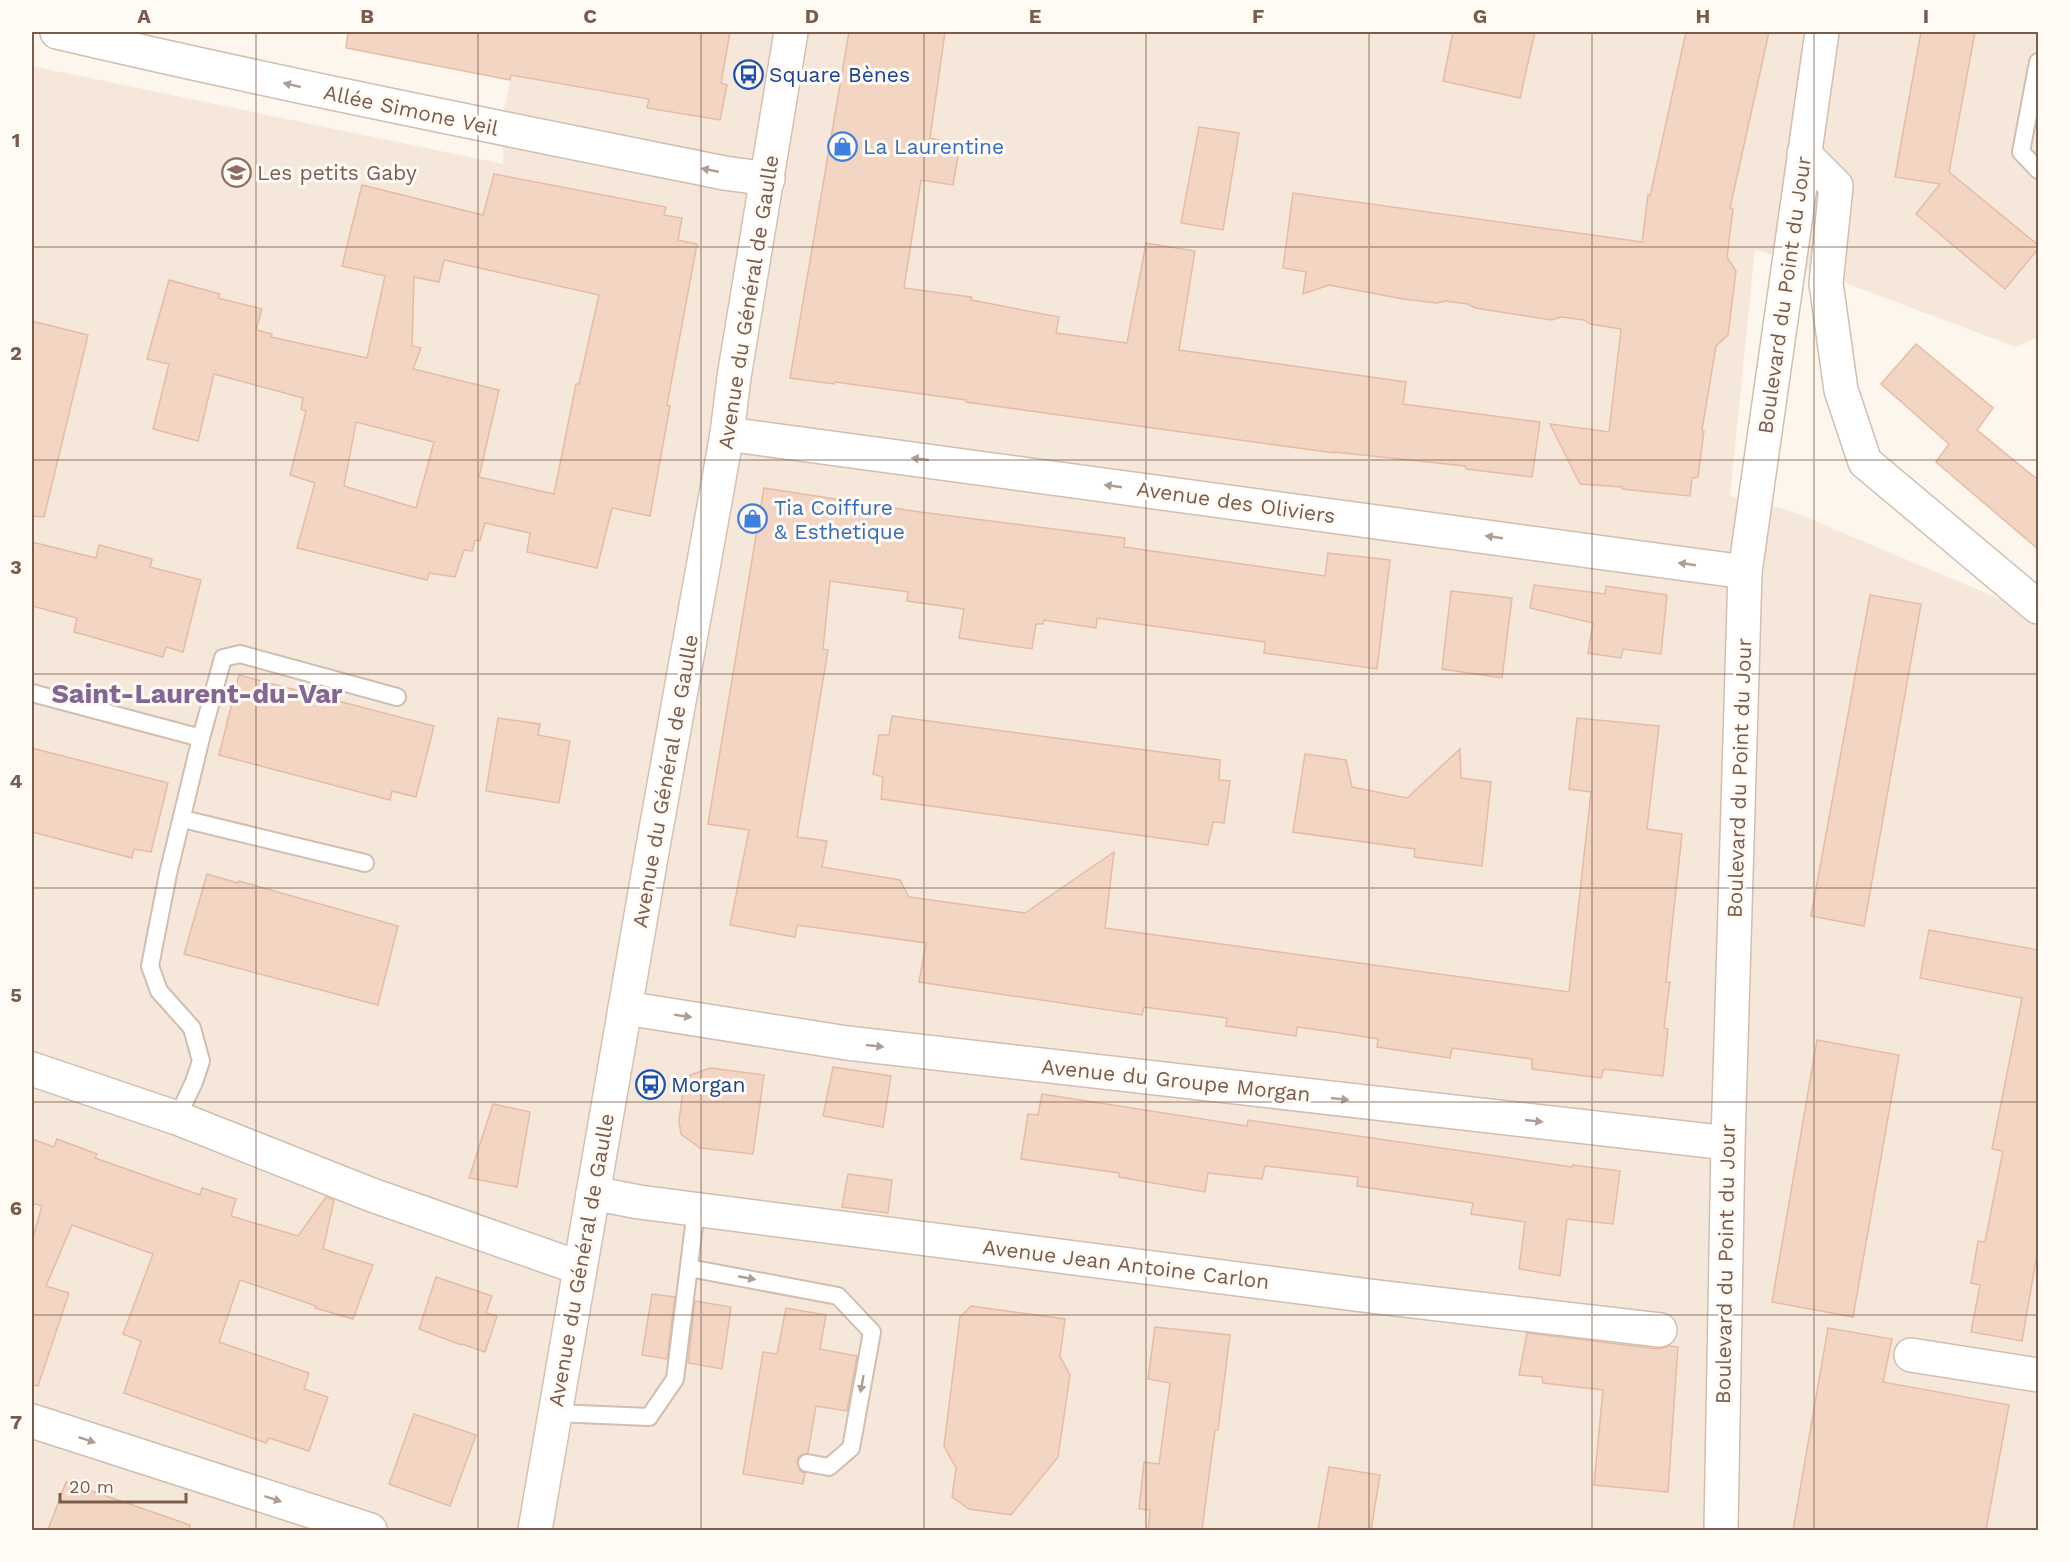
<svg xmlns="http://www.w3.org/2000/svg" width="2070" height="1562" font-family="'Work Sans',sans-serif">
<rect width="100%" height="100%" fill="#fdf6ec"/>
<polygon fill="#f5e8da" points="520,32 2038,32 2038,337 2016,347 1755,249 1730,496 1791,511 2038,615 2038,1530 32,1530 32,66 503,164 504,111"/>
<g fill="#f3d5c3" stroke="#e6bba3" stroke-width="1.5" fill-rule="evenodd">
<polygon points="348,32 730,32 721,83 727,85 720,120 647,108 649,99 511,75 510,80 346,48"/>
<polygon points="849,32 945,32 930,138 960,145 953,185 921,180 904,288 972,297 971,300 1059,317 1056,333 1127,343 1146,243 1195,251 1179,350 1406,382 1403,404 1540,422 1532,477 1466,469 1465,466 1334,452 1334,453 966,402 966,400 835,382 834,384 790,378"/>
<polygon points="1453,32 1535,32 1520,98 1443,81"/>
<polygon points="1686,32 1769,32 1730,208 1733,209 1727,257 1736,271 1728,335 1716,346 1702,430 1704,431 1698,477 1692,478 1690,496 1622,489 1622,487 1580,484 1550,424 1609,432 1621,329 1590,324 1584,320 1561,317 1552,320 1475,308 1468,304 1445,301 1437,303 1403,299 1329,285 1303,294 1306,272 1283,268 1293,193 1642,242 1648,195 1650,196"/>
<polygon points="1921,32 1975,32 1949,172 2038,245 2038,249 2005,289 1916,214 1940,184 1895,177"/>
<polygon points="1199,127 1239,133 1223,230 1181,223"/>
<path d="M494,174L666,207L664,215L682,218L678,240L697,244L667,405L670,406L650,516L612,508L597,568L527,552L530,533L485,523L480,541L475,540L472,551L464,550L455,577L429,573L427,580L297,548L315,483L290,475L306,411L301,409L303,398L214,374L198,441L153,429L169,364L147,359L169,280L220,294L218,298L262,309L256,330L272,334L271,337L367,358L385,276L342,266L362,185L483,215ZM444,260L599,295L579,384H576L554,494L479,477L499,390L413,369L421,348L412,346L414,277L439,282ZM356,422L434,442L416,508L344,486Z"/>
<polygon points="32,321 88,335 44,517 32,516"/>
<polygon points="1916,344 1993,408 1977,430 2038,480 2038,549 1936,462 1949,444 1881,384"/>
<polygon points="764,488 920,512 1125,538 1124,547 1325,576 1328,553 1390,560 1377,669 1264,653 1265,642 1097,618 1096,628 1044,620 1043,624 1036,624 1032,649 959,638 964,609 907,601 908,592 830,581 823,649 828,650 797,837 827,841 822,867 900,880 909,897 1025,913 1114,852 1105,928 1569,992 1591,792 1569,789 1577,718 1659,726 1647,829 1682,834 1666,982 1670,982 1664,1028 1668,1029 1663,1076 1604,1069 1601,1078 1532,1069 1532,1059 1452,1048 1450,1058 1377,1047 1378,1039 1334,1032 1297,1027 1296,1036 1226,1026 1227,1018 1144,1007 1142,1015 919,982 926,943 797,925 795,937 730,925 749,830 708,824"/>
<polygon points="32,542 96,558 99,545 152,559 150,567 201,580 183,652 166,647 163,657 74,632 77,618 32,606"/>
<polygon points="1534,585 1605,594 1606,586 1667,595 1661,654 1623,649 1621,658 1588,653 1593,623 1530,608"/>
<polygon points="1451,591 1512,598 1502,678 1442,669"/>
<polygon points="1870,595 1921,604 1864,926 1811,916"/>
<polygon points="239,675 434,726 416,797 392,791 390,800 219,755"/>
<polygon points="892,716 1220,760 1219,780 1230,781 1224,823 1213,822 1208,845 881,799 883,777 873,774 879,735 889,735"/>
<polygon points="498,718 540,724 538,735 570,741 559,803 486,791"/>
<polygon points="32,748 168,783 151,852 134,849 132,858 32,832"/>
<polygon points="1460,749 1461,778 1491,782 1482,866 1414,857 1415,849 1293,832 1305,754 1346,760 1352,787 1407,798"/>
<polygon points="207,874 238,883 239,881 398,926 378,1005 184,954"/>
<polygon points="1929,930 2038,950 2038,1248 2022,1341 1971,1332 1980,1285 1971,1283 1978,1241 1985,1242 2003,1151 1992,1149 2022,998 1920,978"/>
<polygon points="1817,1040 1899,1055 1853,1317 1772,1302"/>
<polygon points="833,1067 891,1076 883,1127 823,1116"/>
<polygon points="710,1068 764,1075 753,1154 700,1148 681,1134 679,1121 683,1090 690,1075"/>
<polygon points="1042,1094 1247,1126 1248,1120 1572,1167 1573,1165 1620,1171 1613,1224 1567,1219 1560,1276 1519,1269 1525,1222 1471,1214 1473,1203 1357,1186 1358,1177 1265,1166 1262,1179 1208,1173 1205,1192 1119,1177 1119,1173 1021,1159 1028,1114 1038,1115"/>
<polygon points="493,1104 530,1112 517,1187 469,1178"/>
<polygon points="32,1139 54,1147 57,1139 97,1154 95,1158 200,1195 202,1188 236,1199 231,1216 298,1236 326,1197 334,1200 323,1249 373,1265 353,1319 315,1308 316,1306 240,1280 219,1342 309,1373 304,1389 328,1397 309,1451 269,1438 266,1443 124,1393 141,1341 123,1334 153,1254 72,1225 46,1286 69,1293 38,1386 32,1385 32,1241 42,1206 32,1203"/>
<polygon points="848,1174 892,1180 888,1213 842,1207"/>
<polygon points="436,1277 492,1296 486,1313 497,1316 485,1352 462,1344 461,1345 419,1329"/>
<polygon points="652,1294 675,1297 667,1359 642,1355"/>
<polygon points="695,1301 731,1307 722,1369 688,1363"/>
<polygon points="971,1306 1065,1319 1060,1356 1070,1375 1058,1457 1011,1515 969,1509 952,1497 956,1468 944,1446 960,1317"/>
<polygon points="786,1308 826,1315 820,1349 857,1356 847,1411 816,1406 808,1453 799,1456 797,1462 800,1471 805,1473 803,1484 743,1474 763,1352 777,1354"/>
<polygon points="1155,1327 1230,1335 1218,1430 1215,1430 1202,1530 1148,1530 1150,1510 1139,1509 1144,1462 1159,1464 1170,1383 1148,1379"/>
<polygon points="1828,1328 1892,1339 1883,1382 2009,1405 1986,1530 1793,1530"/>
<polygon points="1527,1333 1658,1349 1669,1346 1678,1347 1668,1492 1594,1485 1603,1390 1543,1383 1542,1377 1519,1375"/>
<polygon points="414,1414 476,1435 450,1506 389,1484"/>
<polygon points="1329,1467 1380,1475 1371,1530 1318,1530"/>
<polygon points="66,1482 190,1525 189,1530 48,1530"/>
</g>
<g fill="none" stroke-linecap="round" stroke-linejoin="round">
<defs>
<g id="service">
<polyline points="2038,62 2021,152 2038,170"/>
<polyline points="32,693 201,738 168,874 150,966 159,991 192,1028 201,1061 194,1082 177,1118"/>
<polyline points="201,738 223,658 240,654 397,697"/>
<polyline points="183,819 365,863"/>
<polyline points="689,1268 838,1296 872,1332 851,1448 829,1467 807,1463"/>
<polyline points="555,1413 649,1417 675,1379 696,1209"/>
</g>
<g id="minor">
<path d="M57,32C278,84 501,128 724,173L768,179"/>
<polyline points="1804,154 1836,186 1826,283 1841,390 1865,462 2038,607"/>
<polyline points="727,434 1745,572"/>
<polyline points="625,1008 847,1043 1728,1143"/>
<polyline points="32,1069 177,1118 372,1195 580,1268"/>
<polyline points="593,1193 639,1202 1378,1297 1660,1330"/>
<polyline points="1911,1355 2038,1375"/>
<polyline points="32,1421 370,1530"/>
<polyline points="1721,1530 1728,1143 1745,572 1822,32"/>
</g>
<polyline id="secondary" points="535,1530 653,846 727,434 734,377 791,32"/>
</defs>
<use href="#service" stroke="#d1beb0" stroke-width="20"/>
<use href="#minor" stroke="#d1beb0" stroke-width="36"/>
<use href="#secondary" stroke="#d6c0b0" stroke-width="36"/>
<use href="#service" stroke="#fff" stroke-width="16"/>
<use href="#minor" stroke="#fff" stroke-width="33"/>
<use href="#secondary" stroke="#fff" stroke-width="33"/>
</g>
<defs><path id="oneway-solid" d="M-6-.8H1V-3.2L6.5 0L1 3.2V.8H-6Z" transform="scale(1.5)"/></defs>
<g fill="#af9d94">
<use href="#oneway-solid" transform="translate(292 85) rotate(-167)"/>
<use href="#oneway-solid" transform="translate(710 170) rotate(-169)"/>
<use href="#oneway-solid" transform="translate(920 459) rotate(-172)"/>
<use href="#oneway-solid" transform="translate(1113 486) rotate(-172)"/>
<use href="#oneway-solid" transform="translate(1494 537) rotate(-172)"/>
<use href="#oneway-solid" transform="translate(1687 564) rotate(-172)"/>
<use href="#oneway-solid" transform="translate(683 1016) rotate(9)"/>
<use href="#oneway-solid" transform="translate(875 1046) rotate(6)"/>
<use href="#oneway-solid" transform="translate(1340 1099) rotate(6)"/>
<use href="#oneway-solid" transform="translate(1534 1121) rotate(6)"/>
<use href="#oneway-solid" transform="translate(747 1278) rotate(11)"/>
<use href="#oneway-solid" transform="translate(862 1384) rotate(100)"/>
<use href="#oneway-solid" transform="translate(87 1440) rotate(18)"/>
<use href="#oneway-solid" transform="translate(273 1499) rotate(18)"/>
</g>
<path fill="none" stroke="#7a5c4d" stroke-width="1.5" stroke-opacity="0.55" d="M256,32V1530M478,32V1530M701,32V1530M924,32V1530M1146,32V1530M1369,32V1530M1592,32V1530M1814,32V1530M32,247H2038M32,460H2038M32,674H2038M32,888H2038M32,1102H2038M32,1315H2038"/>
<defs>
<symbol id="bus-ring" viewBox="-11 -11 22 22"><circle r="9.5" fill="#fffaf3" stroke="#1a4fb4" stroke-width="1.5"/><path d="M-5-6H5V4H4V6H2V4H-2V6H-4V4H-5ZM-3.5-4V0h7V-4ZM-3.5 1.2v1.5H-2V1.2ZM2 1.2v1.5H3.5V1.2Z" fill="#1a4fb4"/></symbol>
<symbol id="shop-ring" viewBox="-11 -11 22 22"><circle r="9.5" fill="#fffaf3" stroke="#3f7fe0" stroke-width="1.5"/><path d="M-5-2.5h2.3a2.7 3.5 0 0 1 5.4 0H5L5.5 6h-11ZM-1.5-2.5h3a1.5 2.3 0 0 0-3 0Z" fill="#3f7fe0"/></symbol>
<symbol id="school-ring" viewBox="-11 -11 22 22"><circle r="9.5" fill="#fffaf3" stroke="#8d6e63" stroke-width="1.5"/><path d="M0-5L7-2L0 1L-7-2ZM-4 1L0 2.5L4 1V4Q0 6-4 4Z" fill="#8d6e63"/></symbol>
</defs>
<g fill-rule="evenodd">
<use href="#bus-ring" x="732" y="58" width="33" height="33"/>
<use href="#shop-ring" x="826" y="130" width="33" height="33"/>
<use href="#school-ring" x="220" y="156" width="33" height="33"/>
<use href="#shop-ring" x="736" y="502" width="33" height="33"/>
<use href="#bus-ring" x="634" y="1068" width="33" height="33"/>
</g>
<g text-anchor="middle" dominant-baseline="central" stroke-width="6" stroke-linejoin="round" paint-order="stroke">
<g font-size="21" fill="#164399" stroke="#fffaf3" text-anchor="start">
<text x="769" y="74">Square Bènes</text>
<text x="671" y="1084">Morgan</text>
</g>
<g font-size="21" fill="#7a5c4d" stroke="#fffaf3">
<text transform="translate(411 110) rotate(12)">Allée Simone Veil</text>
<text transform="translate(1784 295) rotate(-82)">Boulevard du Point du Jour</text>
<text transform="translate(748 302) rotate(-81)">Avenue du Général de Gaulle</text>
<text transform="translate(1236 502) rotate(8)">Avenue des Oliviers</text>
<text transform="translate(1739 778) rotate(-88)">Boulevard du Point du Jour</text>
<text transform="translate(665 781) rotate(-80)">Avenue du Général de Gaulle</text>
<text transform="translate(1176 1080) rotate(6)">Avenue du Groupe Morgan</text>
<text transform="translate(581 1260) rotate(-80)">Avenue du Général de Gaulle</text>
<text transform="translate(1126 1264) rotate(7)">Avenue Jean Antoine Carlon</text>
<text transform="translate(1725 1264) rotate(-89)">Boulevard du Point du Jour</text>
</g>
<g font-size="21" fill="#366cbe" stroke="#fffaf3" text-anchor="start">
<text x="863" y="146">La Laurentine</text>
<text x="774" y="507">Tia Coiffure<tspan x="774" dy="24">&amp; Esthetique</tspan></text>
</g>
<g font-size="21" fill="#785e54" stroke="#fffaf3" text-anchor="start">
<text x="257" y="172">Les petits Gaby</text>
</g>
<g font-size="27" font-weight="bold" fill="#846695" stroke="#fffaf3">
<text x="197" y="694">Saint-Laurent-du-Var</text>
</g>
</g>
<rect width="2070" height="1562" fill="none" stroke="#fffaf3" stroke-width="66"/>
<path d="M60 1493v9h126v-9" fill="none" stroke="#7a5c4d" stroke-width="3"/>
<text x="69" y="1493" font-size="18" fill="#7a5c4d" stroke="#fffaf3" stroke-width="4.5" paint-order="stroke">20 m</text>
<rect x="33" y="33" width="2004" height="1496" fill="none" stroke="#7a5c4d" stroke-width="2"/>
<g font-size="20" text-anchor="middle" font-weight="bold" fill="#7a5c4d">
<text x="144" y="23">A</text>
<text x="367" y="23">B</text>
<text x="590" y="23">C</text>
<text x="812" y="23">D</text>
<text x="1035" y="23">E</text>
<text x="1258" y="23">F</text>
<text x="1480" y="23">G</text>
<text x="1703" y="23">H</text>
<text x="1926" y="23">I</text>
<text x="16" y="147">1</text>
<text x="16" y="360">2</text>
<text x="16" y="574">3</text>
<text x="16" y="788">4</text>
<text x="16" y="1002">5</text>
<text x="16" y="1215">6</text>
<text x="16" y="1429">7</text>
</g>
</svg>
